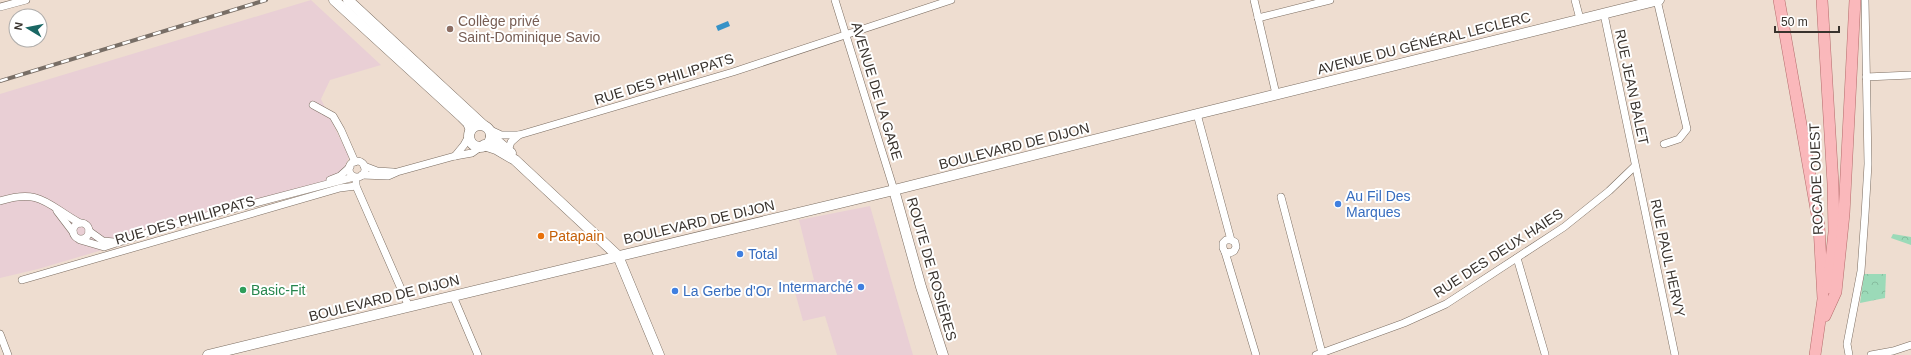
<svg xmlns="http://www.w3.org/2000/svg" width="1911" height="355" font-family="Helvetica,sans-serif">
<defs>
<pattern id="forest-crowns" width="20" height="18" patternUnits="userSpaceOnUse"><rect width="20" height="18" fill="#9bdab8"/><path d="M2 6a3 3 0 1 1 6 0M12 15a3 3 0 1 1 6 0" fill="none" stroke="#86bc9e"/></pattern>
</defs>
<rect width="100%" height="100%" fill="#eeddd0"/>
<g fill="#e9cfd5">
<polygon points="311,0 381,65 330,80 321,99 349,157 339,180 38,269 0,278 0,94"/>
<polygon points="870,206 901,314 913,355 837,355 825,316 803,321 793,285 814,280 799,220"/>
</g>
<g fill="url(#forest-crowns)">
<polygon points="1893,234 1911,237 1911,245 1891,238"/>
<polygon points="1864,274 1886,274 1885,298 1860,303"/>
</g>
<polygon fill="#3692c7" points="728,21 730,26 718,31 716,26"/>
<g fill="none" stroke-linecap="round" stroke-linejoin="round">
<defs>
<g id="street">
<polyline points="835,0 894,190"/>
<polyline points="1254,0 1276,94"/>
<polyline points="1575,0 1580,19"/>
<polyline points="1657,0 1687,129 1679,139 1664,144"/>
<polyline points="0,7 26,0"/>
<polyline points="1604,14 1675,355"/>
<polyline points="1258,18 1330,0"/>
<polyline points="1866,77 1911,75"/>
<polyline points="313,105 333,116 341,130 355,162"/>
<polyline points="1197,114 1231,240 1235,242 1236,247 1234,251 1230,253 1225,252 1223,248 1223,243 1226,240 1231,240"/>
<polyline points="488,129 501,135 519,135 733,72 951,0"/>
<polyline points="511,153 509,148 511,142 519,135"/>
<polyline points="455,156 464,145 469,136"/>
<circle cx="357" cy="169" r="8"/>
<polyline points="364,166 377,171 393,172"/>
<polyline points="362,175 388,176 397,172 455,156 472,153 482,146"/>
<polyline points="330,180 340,176 350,167"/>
<polyline points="356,182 356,186 409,307"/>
<polyline points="1281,197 1322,353"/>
<path d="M0,201C41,188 47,205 80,223"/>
<polyline points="57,211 73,232"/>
<circle cx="81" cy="231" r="8"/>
<polyline points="89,231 103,241 114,242"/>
<polyline points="80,240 104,247 172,225 354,177"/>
<polyline points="1225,252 1256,355"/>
<polyline points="1517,258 1545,354"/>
<polyline points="22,280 340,188 356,186"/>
<polyline points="453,296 478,355"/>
<polyline points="0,334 8,355"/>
<polyline points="1316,355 1404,323 1446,304 1564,227 1609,191 1635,166"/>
<polyline points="1849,355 1847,344 1861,271 1865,215 1868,164 1865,0"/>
<polyline points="1871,355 1893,351 1911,345"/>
</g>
<g id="secondary">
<polyline points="334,0 462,117 468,123 471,130"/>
<polyline points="348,0 483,125"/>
<circle cx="480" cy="136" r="11"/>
<polyline points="491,136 511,153"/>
<polyline points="484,145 496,149 515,160 618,256 659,355"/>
<polyline points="894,190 921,287 943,355"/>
<polyline points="208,355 894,190 1197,114 1659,0"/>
</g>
<g id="primary">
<polyline points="1779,0 1819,226 1823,299 1815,355"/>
<polyline points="1822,0 1833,184 1834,232 1828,288"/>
<polyline points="1825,316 1836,292 1844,214 1855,0"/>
</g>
</defs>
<use href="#street" stroke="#7b6d61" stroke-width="8"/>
<use href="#secondary" stroke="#7b6d61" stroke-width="11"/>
<use href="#primary" stroke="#b46b6b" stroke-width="12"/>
<use href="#street" stroke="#fff" stroke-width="7"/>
<use href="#secondary" stroke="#fff" stroke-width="10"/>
<use href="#primary" stroke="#fab8bb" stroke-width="11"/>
<defs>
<polyline id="rail" points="0,81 266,0"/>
</defs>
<use href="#rail" stroke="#786e66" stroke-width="4"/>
<use href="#rail" stroke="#fff" stroke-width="2.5" stroke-dasharray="8" stroke-linecap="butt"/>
</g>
<circle fill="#8d6e63" stroke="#fff" stroke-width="1.5" cx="450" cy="29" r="4"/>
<g fill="#3f7fe0" stroke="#fff" stroke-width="1.5">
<circle cx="1338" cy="204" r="4"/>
<circle cx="740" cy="254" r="4"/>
<circle cx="861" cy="287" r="4"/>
<circle cx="675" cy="291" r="4"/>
</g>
<circle fill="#e8710a" stroke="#fff" stroke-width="1.5" cx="541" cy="236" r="4"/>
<circle fill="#2e9e5b" stroke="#fff" stroke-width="1.5" cx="243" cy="290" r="4"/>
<g text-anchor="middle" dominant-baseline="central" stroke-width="4" stroke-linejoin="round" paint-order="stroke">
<g font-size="14" fill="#785e54" stroke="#fff" text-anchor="start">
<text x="458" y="21">Collège privé<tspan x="458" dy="16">Saint-Dominique Savio</tspan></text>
</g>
<g font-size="14" fill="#38322d" stroke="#fff">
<text transform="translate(1424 43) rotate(-14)">AVENUE DU GÉNÉRAL LECLERC</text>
<text transform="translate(664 79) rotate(-17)">RUE DES PHILIPPATS</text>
<text transform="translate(1632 87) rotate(78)">RUE JEAN BALET</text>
<text transform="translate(877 91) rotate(73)">AVENUE DE LA GARE</text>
<text transform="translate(1014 146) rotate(-14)">BOULEVARD DE DIJON</text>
<text transform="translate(1816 179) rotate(-92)">ROCADE OUEST</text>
<text transform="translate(185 220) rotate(-16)">RUE DES PHILIPPATS</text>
<text transform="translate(699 222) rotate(-13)">BOULEVARD DE DIJON</text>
<text transform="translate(1498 253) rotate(-33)">RUE DES DEUX HAIES</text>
<text transform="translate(1668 258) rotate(78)">RUE PAUL HERVY</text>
<text transform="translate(932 269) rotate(74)">ROUTE DE ROSIÈRES</text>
<text transform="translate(384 298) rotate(-14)">BOULEVARD DE DIJON</text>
</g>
<g font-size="14" fill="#366cbe" stroke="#fff" text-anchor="start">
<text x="1346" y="196">Au Fil Des<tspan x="1346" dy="16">Marques</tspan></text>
<text x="748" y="254">Total</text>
<text x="853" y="287" text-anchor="end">Intermarché</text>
<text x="683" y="291">La Gerbe d'Or</text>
</g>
<g font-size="14" fill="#c56008" stroke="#fff" text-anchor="start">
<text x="549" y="236">Patapain</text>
</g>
<g font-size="14" fill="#27864d" stroke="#fff" text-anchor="start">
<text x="251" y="290">Basic-Fit</text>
</g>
</g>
<g transform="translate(28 28) rotate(280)"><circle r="19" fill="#ffffff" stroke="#afadab"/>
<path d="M0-3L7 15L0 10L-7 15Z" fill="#1a6764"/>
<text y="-6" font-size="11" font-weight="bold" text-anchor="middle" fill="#38322d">N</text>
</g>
<path d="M1775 26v6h64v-6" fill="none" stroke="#38322d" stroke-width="2"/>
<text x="1781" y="26" font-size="12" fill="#38322d" stroke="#ffffff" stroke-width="3" paint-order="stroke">50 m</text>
</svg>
